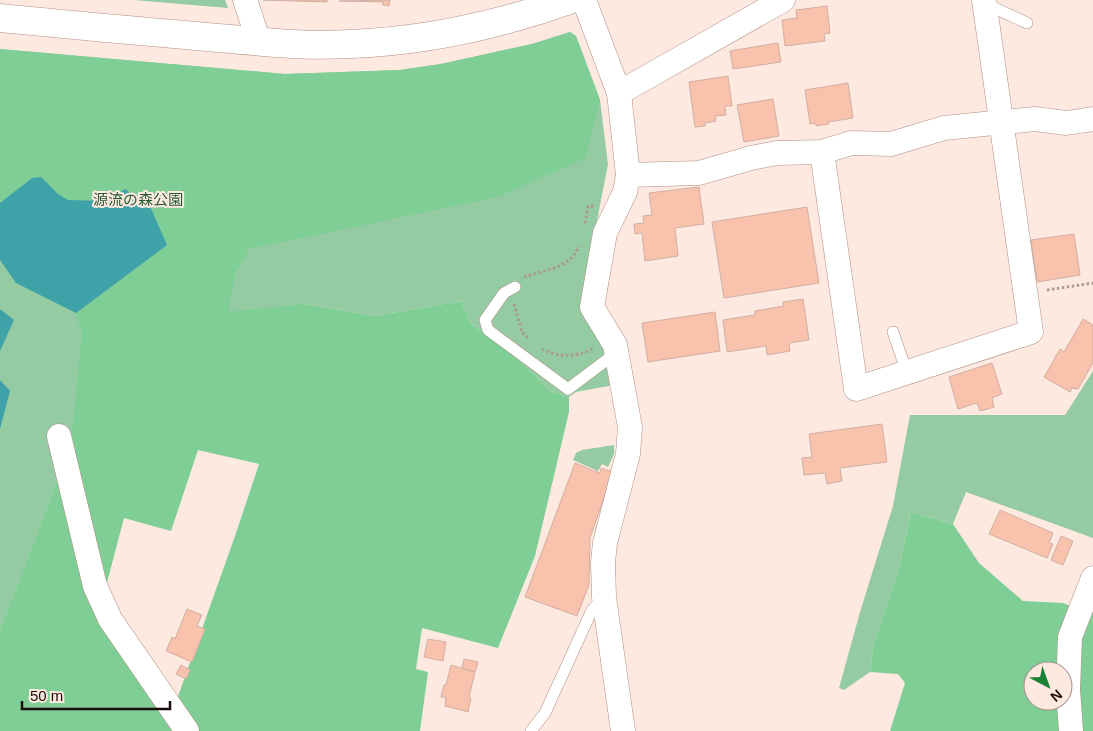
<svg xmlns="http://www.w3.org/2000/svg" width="1093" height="731" font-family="Helvetica,'Noto Sans JP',sans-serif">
<rect width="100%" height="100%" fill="#fee9e1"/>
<g fill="#94cba2">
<polygon points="134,0 225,0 228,8"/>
<polygon points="570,32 576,36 600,100 608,164 580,309 605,351 614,385 576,392 569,397 550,391 512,353 471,324 461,301 374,316 305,304 71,445 0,632 0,49 285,74 400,70 441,64 532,44"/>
<polygon points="1093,371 1093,538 966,492 953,524 911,512 898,572 873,647 870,672 844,690 839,688 860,612 893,506 910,415 1065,415"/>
<polygon points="614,445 614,454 608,467 602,464 598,471 573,460 576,453 582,450"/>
</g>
<g fill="#7ece95" fill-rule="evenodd">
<path d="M570,32L576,36L600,100L586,158L498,197L249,249L235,275L228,312L305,304L374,316L461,301L471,324L512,353L550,391L569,397V412L535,556L498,648L422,628L416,669L428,672L420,731H0V631L71,445L82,333L76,313L167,245L107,201L67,200L58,194L41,178H32L0,203V49L285,74L400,70L441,64L532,44ZM198,450L259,464L235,536L176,702L104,594L124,518L171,531Z"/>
<path d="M911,512L953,524L979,563L1023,601L1063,603L1086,612L1093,596V731H890L905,683L898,674L870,672L873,647L898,572ZM1033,671H1063V701H1033Z"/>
</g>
<g fill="#3fa2a8">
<polygon points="41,177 58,194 68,200 107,201 125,189 150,206 167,245 76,313 16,283 0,260 0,203 32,178"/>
<polygon points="0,309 14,320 0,351"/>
<polygon points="0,380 10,391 0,429"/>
</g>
<g fill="#f8c2ad" stroke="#d1afa3">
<polygon points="263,0 327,0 327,2"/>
<polygon points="390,0 389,6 383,5 383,2 339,1"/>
<polygon points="827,6 830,33 824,34 825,41 785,46 782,20 797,18 796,10"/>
<polygon points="778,43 781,62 733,69 730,51"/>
<polygon points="728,76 732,106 725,106 726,115 715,116 716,121 705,123 705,126 695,127 689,82"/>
<polygon points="848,83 853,118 828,122 829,124 816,126 816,123 810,124 805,90"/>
<polygon points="773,99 779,136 744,142 737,105"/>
<polygon points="699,187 704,224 675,228 678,256 645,261 642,233 635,234 634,224 644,223 643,216 652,215 649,193"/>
<polygon points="807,207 819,283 724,298 712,222"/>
<polygon points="1074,234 1080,275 1037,282 1031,240"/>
<polygon points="803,299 809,340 789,343 790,351 767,355 766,346 727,352 723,320 755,315 755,311 784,306 783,302"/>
<polygon points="715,312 720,351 648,362 642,323"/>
<polygon points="1083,319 1093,325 1093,363 1078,389 1072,388 1070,392 1044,377 1060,349 1064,352"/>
<polygon points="992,363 1002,394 992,398 994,407 980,411 977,403 958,409 949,377"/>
<polygon points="882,424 887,462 840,468 842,481 827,484 825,473 804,475 802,458 812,457 809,434"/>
<polygon points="575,463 600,473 601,468 613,472 590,538 589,585 577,616 525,597"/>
<polygon points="1000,510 1053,533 1049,543 1053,544 1047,558 989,534"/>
<polygon points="1061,536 1073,541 1063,565 1051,560"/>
<polygon points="187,609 202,615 197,626 205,629 192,662 166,651 172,637 175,639"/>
<polygon points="428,639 446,642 443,661 424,657"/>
<polygon points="464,659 478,662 475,672 462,668"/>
<polygon points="181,665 190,670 186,679 176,674"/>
<polygon points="451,665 475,672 469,697 471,698 468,712 445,706 446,697 441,697 444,685 446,685"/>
</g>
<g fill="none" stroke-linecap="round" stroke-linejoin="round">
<defs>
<g id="service">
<polyline points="984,3 1027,23"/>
<polyline points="515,287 504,293 485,320 488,330 568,389 616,353"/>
<polyline points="893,332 907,373"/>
<polyline points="531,731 545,713 592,610 604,597"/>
</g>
<g id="minor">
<polyline points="245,0 259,42"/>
<polyline points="584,0 619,93 628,175 625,192 605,233 592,307 615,345 630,427 628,454 605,543 603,562 604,597 623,731"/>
<polyline points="619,93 783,0"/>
<polyline points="822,152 856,389 1031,332 984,0"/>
<polyline points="628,175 699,173 751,158 777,153 822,152 851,143 891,144 944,128 1035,119 1066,123 1093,119"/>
<polyline points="59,436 95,586 110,619 187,731"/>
<polyline points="1071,731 1068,690 1070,637 1093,578"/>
</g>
<path id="tertiary" d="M0,18C69,25 138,31 207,37C255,41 303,47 351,44C424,41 499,25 569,0"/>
</defs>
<use href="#service" stroke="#af8f83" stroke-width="12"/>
<use href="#minor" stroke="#af8f83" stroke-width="25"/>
<use href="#tertiary" stroke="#af8f83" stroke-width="29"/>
<g stroke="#aa9891" stroke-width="3" stroke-dasharray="2.5 2.5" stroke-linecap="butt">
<polyline points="585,223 588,206 594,206"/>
<path d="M524,277C544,270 571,268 579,246"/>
<polyline points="1047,290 1093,283"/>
<polyline points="514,304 522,332 529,339"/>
<path d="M542,349C559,358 575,357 593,349"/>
</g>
<use href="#service" stroke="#fff" stroke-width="11"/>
<use href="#minor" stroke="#fff" stroke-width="24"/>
<use href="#tertiary" stroke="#fff" stroke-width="28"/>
</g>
<g text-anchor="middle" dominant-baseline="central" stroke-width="4" stroke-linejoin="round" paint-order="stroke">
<g font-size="15" fill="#215a34" stroke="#fee9e1">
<text x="138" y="199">源流の森公園</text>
</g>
</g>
<g transform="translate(1048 686) rotate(139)"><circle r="24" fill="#fee9e1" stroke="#a2918b"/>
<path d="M0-4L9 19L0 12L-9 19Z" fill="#1a8135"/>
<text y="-8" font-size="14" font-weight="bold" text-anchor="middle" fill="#190d09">N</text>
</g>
<path d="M22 701v8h148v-8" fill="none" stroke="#190d09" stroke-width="2.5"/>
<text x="30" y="701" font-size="15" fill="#190d09" stroke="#fee9e1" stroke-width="4" paint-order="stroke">50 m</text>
</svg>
